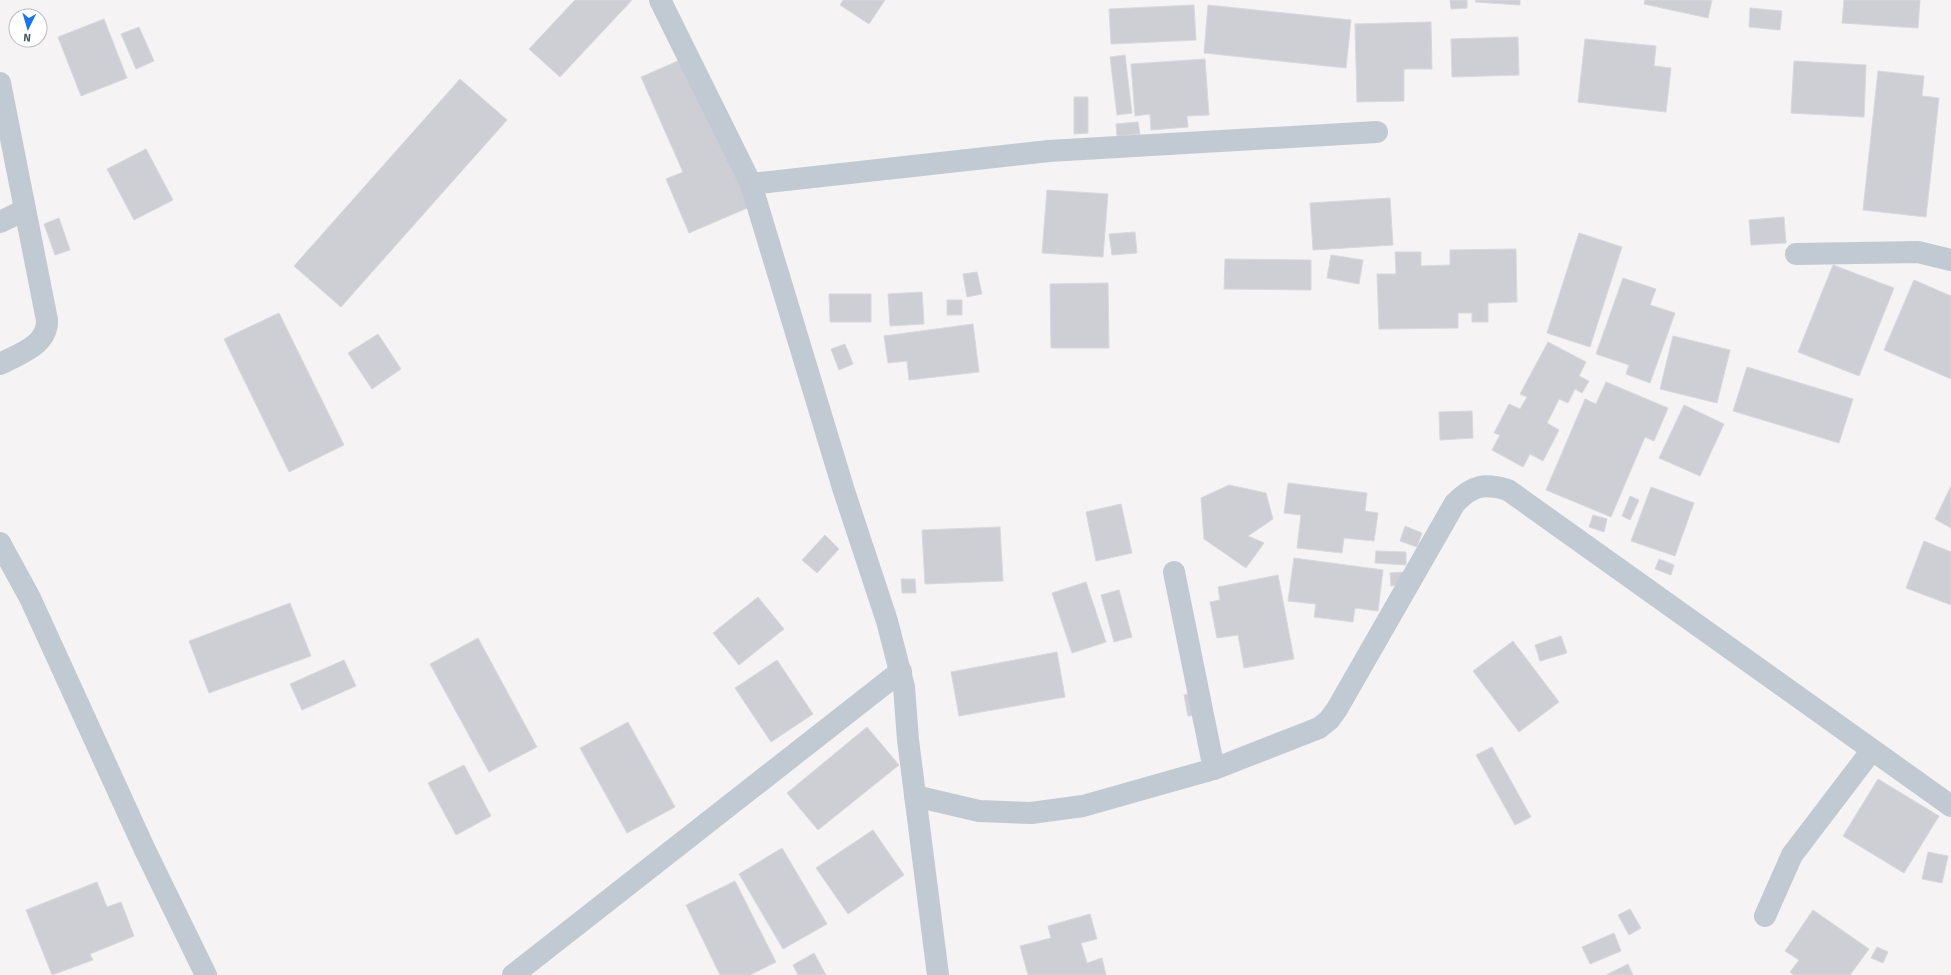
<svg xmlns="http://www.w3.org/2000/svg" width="1951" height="975" font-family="Signika,sans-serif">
<rect width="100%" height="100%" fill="#f5f3f3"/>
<g fill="#cdcfd5" stroke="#d7d9de">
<polygon points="575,0 632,0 560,77 529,49"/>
<polygon points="843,0 885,0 869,24 840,5"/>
<polygon points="1450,0 1467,0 1467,8 1451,9"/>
<polygon points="1476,0 1520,0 1520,5 1475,2"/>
<polygon points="1645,0 1712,0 1708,18 1644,4"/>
<polygon points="1844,0 1920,0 1918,28 1842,23"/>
<polygon points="1194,5 1196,40 1111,44 1109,9"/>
<polygon points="1208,5 1351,20 1346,68 1204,53"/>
<polygon points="1750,8 1782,11 1780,30 1749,27"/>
<polygon points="104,19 127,78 81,96 58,37"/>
<polygon points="1431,22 1432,69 1404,69 1404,101 1357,102 1355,24"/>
<polygon points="139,27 154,61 136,69 121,34"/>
<polygon points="1518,37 1519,75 1452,77 1451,39"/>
<polygon points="1585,39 1656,46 1654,66 1671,68 1666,112 1578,102"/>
<polygon points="1125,55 1132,113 1117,115 1110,57"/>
<polygon points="687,57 752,206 689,233 666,179 683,172 641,77"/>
<polygon points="1205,59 1209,115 1187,116 1188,127 1151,130 1150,114 1135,116 1131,64"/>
<polygon points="1794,61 1866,65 1864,117 1791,113"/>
<polygon points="1878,71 1924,76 1922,96 1939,98 1926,217 1863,210"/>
<polygon points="460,79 507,120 341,307 294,266"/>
<polygon points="1074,97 1088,97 1088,133 1074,134"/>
<polygon points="1138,122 1140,134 1117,136 1116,124"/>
<polygon points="146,149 173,200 134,220 107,169"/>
<polygon points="1047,190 1108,194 1103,257 1042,253"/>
<polygon points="1390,198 1393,245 1313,250 1310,203"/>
<polygon points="1784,217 1786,243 1751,245 1749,220"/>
<polygon points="59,218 70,250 55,255 44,224"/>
<polygon points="1135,232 1137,253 1112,255 1109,234"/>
<polygon points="1579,233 1622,247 1590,347 1547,333"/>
<polygon points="1516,249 1517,302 1488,303 1488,322 1472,322 1472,313 1458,313 1458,328 1379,329 1377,274 1396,274 1395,252 1421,252 1421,266 1450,265 1450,250"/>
<polygon points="1331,255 1363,260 1359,284 1327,278"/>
<polygon points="1225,259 1311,260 1311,290 1224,289"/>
<polygon points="1833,265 1894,288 1859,376 1798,352"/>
<polygon points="977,272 982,294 967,297 963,274"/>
<polygon points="1623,278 1656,289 1650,305 1675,313 1650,383 1626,374 1629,365 1596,354"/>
<polygon points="1914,280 1951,296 1951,379 1884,350"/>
<polygon points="1108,283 1109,348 1051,348 1050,284"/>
<polygon points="922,292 924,324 890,326 888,294"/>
<polygon points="829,294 871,294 871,322 830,322"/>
<rect x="947" y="300" width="15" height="15"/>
<polygon points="279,313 344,445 289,472 224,339"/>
<polygon points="973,324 979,372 909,380 907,361 888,363 884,336"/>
<polygon points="378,334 401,369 372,389 348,353"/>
<polygon points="1673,336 1730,350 1717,403 1660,389"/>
<polygon points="1548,342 1586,362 1579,376 1589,381 1582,393 1575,389 1568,403 1559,399 1547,423 1559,430 1543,461 1530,454 1523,467 1492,450 1500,435 1494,433 1509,404 1520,409 1527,397 1520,394"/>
<polygon points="845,344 853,364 839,370 831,349"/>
<polygon points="1747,367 1853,399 1839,443 1733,411"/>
<polygon points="1606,382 1668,408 1654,441 1645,437 1611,517 1546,490 1585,399 1596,404"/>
<polygon points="1684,405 1724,424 1700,476 1659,458"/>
<polygon points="1472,411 1473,438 1440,440 1439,412"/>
<polygon points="1288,483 1367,493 1365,511 1378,513 1374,541 1344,538 1342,553 1297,548 1301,515 1284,513"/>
<polygon points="1229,485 1266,493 1273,519 1248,536 1264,543 1246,568 1204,539 1201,498"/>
<polygon points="1951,486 1951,528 1935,519"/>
<polygon points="1651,487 1694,503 1675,556 1631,541"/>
<polygon points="1630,496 1639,500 1630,520 1622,516"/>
<polygon points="1121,504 1132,553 1096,561 1086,512"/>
<polygon points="1593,515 1607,519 1604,532 1589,527"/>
<polygon points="1405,526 1422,533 1417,547 1400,541"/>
<polygon points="1000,527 1003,581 925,584 922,530"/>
<polygon points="825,535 839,549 817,573 802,560"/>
<polygon points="1924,541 1951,552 1951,605 1906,588"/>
<polygon points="1376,551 1406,552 1406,565 1375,563"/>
<polygon points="1294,558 1383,570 1378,611 1355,608 1353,622 1314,617 1316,604 1288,601"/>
<polygon points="1659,559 1674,565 1671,575 1655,569"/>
<polygon points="1403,572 1404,585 1391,586 1390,573"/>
<polygon points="1278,575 1294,659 1244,668 1238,635 1217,638 1210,602 1220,600 1218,587"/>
<polygon points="901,579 915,579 916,593 902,593"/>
<polygon points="1086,582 1106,642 1072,653 1052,593"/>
<polygon points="1119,590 1132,637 1114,642 1101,595"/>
<polygon points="758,597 784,629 739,665 713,633"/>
<polygon points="290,603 311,656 209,693 189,641"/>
<polygon points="1561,636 1567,653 1540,661 1535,645"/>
<polygon points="478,638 537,747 489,772 430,664"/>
<polygon points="1513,641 1559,702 1519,732 1473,671"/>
<polygon points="1057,652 1065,697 959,716 951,672"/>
<polygon points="344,660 356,686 302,710 290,684"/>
<polygon points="777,660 813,714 771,742 735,688"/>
<polygon points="1197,693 1200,715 1188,716 1184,695"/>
<polygon points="628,722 675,807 627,833 580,748"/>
<polygon points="867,727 899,765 818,830 787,793"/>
<polygon points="1492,747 1531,817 1515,825 1476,755"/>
<polygon points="464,765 491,816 456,835 428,783"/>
<polygon points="1878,779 1939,816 1904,873 1843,836"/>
<polygon points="873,830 904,875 848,914 816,868"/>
<polygon points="782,848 827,924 783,949 739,874"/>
<polygon points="1928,852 1948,856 1942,883 1922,879"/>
<polygon points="735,881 776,962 750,975 720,975 686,905"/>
<polygon points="97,882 107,907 121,902 134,936 90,954 93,960 52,975 26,910"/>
<polygon points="1630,909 1641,928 1629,935 1618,915"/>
<polygon points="1813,910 1869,949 1850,975 1794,975 1790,972 1799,960 1785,951"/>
<polygon points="1090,914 1097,939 1081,943 1087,963 1102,958 1106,975 1028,975 1020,946 1051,938 1048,926"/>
<polygon points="1614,933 1621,951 1590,964 1582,947"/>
<polygon points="1877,947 1888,952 1883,963 1871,958"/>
<polygon points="814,953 826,975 798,975 793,965"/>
<polygon points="1628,964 1633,975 1606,975"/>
</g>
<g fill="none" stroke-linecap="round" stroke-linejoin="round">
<g stroke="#c1cad2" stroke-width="22">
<polyline points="660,0 751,184 844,491 887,621 904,687 908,740 938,975"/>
<path d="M0,83L47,320C48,345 19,354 0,364"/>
<polyline points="751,184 1049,151 1377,132"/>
<polyline points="0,222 25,210"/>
<polyline points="1796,254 1918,252 1951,260"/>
<polyline points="0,543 30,598 145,850 206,975"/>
<polyline points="1174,572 1214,769"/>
<path d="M915,796L979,811L1031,813L1083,806L1214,769L1319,728L1329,720L1337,709L1455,503C1473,485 1484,483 1508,490L1951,806"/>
<polyline points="1765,916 1792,855 1872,750"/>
<polyline points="513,975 901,671"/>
</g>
</g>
<g transform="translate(28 28) rotate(185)"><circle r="19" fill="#ffffff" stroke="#b7bbc0"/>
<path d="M0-3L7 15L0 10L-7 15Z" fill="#1a73e8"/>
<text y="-6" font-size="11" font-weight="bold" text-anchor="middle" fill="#4a5661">N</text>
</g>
</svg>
